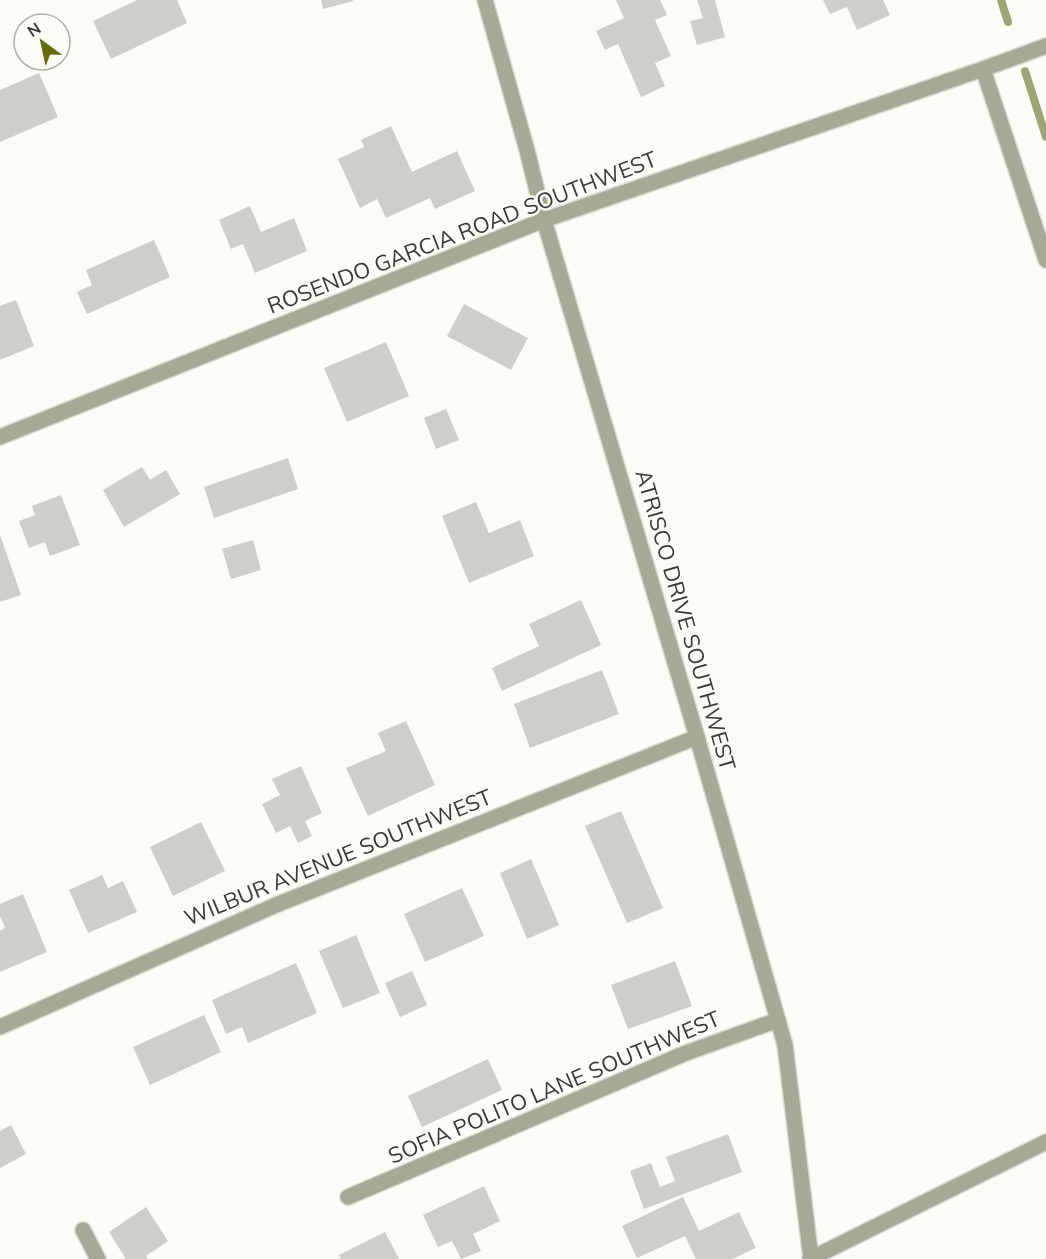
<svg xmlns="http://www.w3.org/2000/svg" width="1046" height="1259" font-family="Mulish,sans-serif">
<rect width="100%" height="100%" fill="#fbfcf5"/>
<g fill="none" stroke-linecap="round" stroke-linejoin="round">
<g stroke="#9fa477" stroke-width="8">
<polyline points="1001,0 1008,22"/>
<polyline points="1025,71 1046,137"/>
</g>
</g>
<g fill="#cecfc8">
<polygon points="137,0 177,0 187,23 111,59 93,21"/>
<polygon points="321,0 353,0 353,1 323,9"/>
<polygon points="616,0 660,0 667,15 655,20 671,56 655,63 665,86 641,97 618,44 605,50 596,31 624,18"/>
<polygon points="697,0 715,0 725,37 697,45 690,21 703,18"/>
<polygon points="823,0 883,0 890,15 857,30 847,7 830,14"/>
<polygon points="39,73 58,117 0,142 0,90"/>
<polygon points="391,126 412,172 457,151 475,191 435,209 430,198 386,218 377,199 360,208 338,159 364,147 361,140"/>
<polygon points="250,206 261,232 294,218 307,251 255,273 243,244 231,249 219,220"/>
<polygon points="154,240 170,277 87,314 77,292 92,285 86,270"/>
<polygon points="16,300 34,346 0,360 0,306"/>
<polygon points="464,304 528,338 511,370 447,336"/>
<polygon points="386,342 409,396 347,422 324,368"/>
<polygon points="446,409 459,440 436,449 424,418"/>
<polygon points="288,458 298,489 214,518 204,487"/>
<polygon points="142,467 150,480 166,470 180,494 124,527 103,490"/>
<polygon points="61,495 80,545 50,556 45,542 29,548 19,521 35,515 32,506"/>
<polygon points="476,502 489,533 520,520 534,556 469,583 442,516"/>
<polygon points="0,535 21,595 0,602"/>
<polygon points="253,540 261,570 231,579 222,549"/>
<polygon points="581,600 601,645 502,691 492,668 539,646 529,624"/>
<polygon points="602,670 619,714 530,748 514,704"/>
<polygon points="406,721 435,785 368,816 346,768 386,751 378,733"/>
<polygon points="301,766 322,813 305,821 312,836 298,843 290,826 276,833 262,804 280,795 272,779"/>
<polygon points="621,811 663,908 627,923 585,826"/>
<polygon points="201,822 225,871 173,896 150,847"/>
<polygon points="531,859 559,925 527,939 500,873"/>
<polygon points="102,875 108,888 123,881 137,912 88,933 69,890"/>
<polygon points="462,888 484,936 425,962 404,914"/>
<polygon points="23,894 47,952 0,972 0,931 5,928 0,916 0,904"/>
<polygon points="356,935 380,993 343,1008 319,951"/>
<polygon points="675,961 692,1006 628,1029 611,985"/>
<polygon points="296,963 317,1013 248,1043 242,1027 226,1034 212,1000"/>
<polygon points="412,971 427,1005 400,1017 385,983"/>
<polygon points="204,1015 221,1052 150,1085 133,1047"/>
<polygon points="488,1059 502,1090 422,1127 408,1096"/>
<polygon points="11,1125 26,1154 0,1168 0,1131"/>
<polygon points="728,1134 742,1172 644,1209 630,1171 651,1163 660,1187 675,1181 666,1157"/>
<polygon points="484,1186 500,1221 473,1234 481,1251 461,1259 452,1241 438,1247 423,1215"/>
<polygon points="683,1197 699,1231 739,1212 756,1248 732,1259 696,1259 685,1236 637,1258 622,1226"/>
<polygon points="146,1207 168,1241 146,1256 148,1259 126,1259 109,1232"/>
<polygon points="385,1232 399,1259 341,1259 339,1255"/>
</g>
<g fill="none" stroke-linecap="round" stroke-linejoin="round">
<defs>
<g id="minor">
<polyline points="485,0 528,154 544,220 697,737 785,1045 811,1259"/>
<polyline points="983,69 1046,260"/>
<polyline points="0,437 544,220 983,69 1046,46"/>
<polyline points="0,1027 276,905 697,737"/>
<polyline points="348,1197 686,1053 778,1020"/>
<polyline points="83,1230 98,1259"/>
<polyline points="810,1259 1046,1142"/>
</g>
</defs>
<use href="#minor" stroke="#d8d9d3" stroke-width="18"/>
<use href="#minor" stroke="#a7a996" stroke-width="15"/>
</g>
<g text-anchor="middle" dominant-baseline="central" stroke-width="5" stroke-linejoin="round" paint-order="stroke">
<g font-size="22" fill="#3a3a38" stroke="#fbfcf5">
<text transform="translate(462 232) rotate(-21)">ROSENDO GARCIA ROAD SOUTHWEST</text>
<text transform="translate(686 620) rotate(74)">ATRISCO DRIVE SOUTHWEST</text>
<text transform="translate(338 857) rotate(-22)">WILBUR AVENUE SOUTHWEST</text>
<text transform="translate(554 1087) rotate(-23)">SOFIA POLITO LANE SOUTHWEST</text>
</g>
</g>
<g transform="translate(42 42) rotate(327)"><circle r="28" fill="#fbfcf5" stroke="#aeaea9" stroke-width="1.5"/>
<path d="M0-4.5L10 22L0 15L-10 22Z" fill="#666b0c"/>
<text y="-9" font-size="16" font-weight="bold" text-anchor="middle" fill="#3a3a38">N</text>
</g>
</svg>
